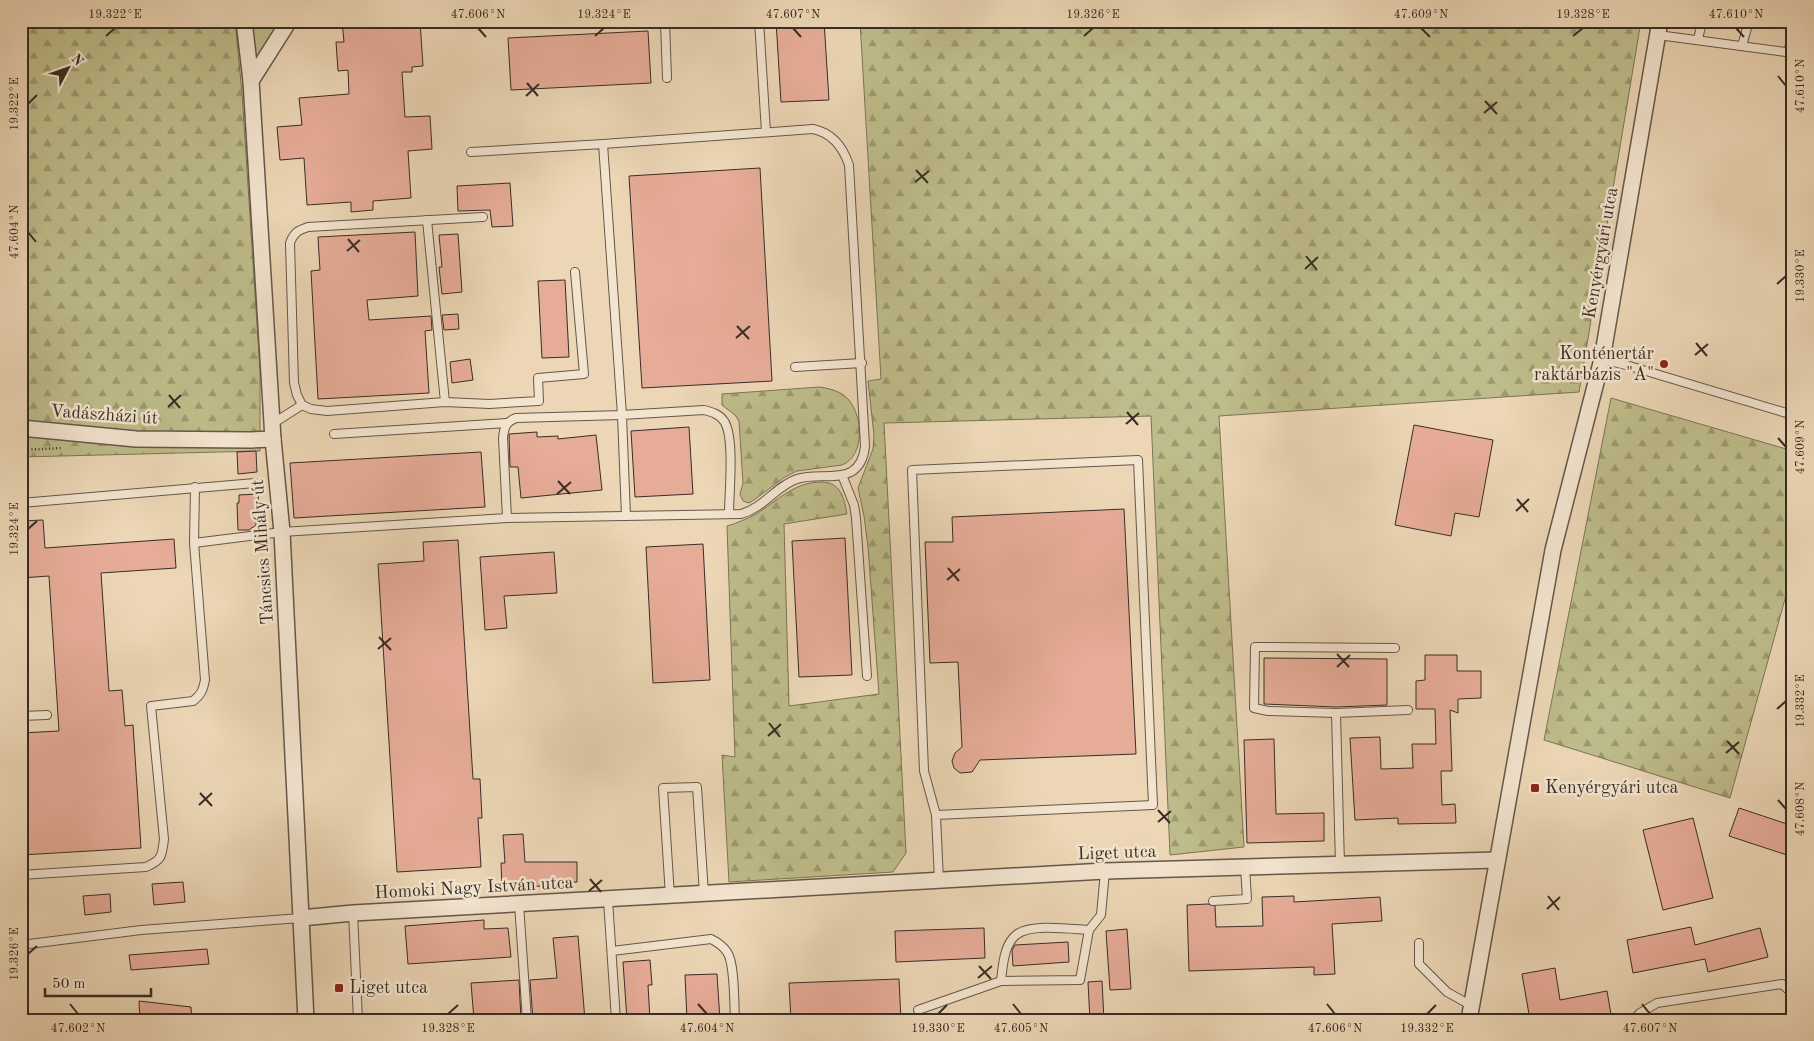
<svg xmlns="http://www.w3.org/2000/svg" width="1814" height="1041" font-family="'Old Standard TT',serif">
<defs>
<pattern id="forest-firs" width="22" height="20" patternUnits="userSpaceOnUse" patternTransform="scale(1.25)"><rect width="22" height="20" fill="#bebc8a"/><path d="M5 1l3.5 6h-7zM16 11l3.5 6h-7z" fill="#9b9971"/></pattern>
</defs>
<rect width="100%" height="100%" fill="#ecd6b5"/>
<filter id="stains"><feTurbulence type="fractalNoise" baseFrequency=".004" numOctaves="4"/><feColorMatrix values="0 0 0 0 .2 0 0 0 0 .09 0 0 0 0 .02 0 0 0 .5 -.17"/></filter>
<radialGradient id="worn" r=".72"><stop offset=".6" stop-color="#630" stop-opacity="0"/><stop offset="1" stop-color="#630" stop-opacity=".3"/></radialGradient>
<polygon fill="#bebc8a" stroke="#7b7458" points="251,21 285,21 255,67"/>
<g fill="url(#forest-firs)" stroke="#7b7458">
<polygon points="21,21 235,21 242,93 260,371 260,451 21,457"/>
<path d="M860,21H1641L1579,392L1219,416L1244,847L1170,855L1151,416L884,423L906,853L893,872L729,882L722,755L735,757L727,526C737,523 747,519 756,514C777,501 794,482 821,482C841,482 844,498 847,514L784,524L789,706L879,694L868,547L864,516L858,488L873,449L874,435L868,381L881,379Z"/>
<path d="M820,387C831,389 841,391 849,400C863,417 865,456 842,465L797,471L785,477L754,500L749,503L743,501L740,494L743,483L739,421L735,415L722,405V394Z"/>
<polygon points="1611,398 1793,451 1793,570 1730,798 1544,740"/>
</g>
<g fill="#e7ac98" stroke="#382d25">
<polygon points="342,21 420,21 423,66 412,67 412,72 402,72 405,117 430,116 432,149 408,151 411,198 373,201 373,210 351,212 351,202 307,205 304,158 280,160 277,127 302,125 299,98 349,94 348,70 338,71 336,42 344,42"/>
<polygon points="776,21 824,21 829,100 781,102"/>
<polygon points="648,31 651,83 511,90 508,38"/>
<polygon points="760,168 772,381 642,388 629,176"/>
<polygon points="510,183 513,226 492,227 490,210 458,211 457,186"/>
<polygon points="415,232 418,296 367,300 369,320 431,316 432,330 425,331 429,393 318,399 311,271 320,270 318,237"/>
<polygon points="458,234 462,292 442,294 439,267 442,267 439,235"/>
<polygon points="565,280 569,357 542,358 538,281"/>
<polygon points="458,314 459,329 444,330 442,315"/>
<polygon points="470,359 473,380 452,383 450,362"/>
<polygon points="1414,425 1493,440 1479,517 1455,513 1451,536 1395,525"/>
<polygon points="689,427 693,494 635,497 631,431"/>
<polygon points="537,432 537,437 558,436 558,439 596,435 602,490 521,498 518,467 510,467 509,434"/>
<polygon points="256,451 257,472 238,474 237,452"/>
<polygon points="481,452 485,507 294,518 290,463"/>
<polygon points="258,494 260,516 256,517 256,525 249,530 238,530 237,503 239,503 239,495"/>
<polygon points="1124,509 1136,754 980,760 972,772 960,773 954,768 952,761 955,753 962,747 958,662 930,663 925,542 953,542 952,517"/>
<polygon points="43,520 45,548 174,539 176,568 101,573 109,691 122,690 125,726 133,725 141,848 21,855 21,733 59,731 49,576 21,578 21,521"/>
<polygon points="845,538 852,675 799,677 792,541"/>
<polygon points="458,540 473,779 480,779 482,818 478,818 481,867 397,872 378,564 424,561 423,542"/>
<polygon points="703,544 710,680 653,683 646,547"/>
<polygon points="554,552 557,593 504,596 507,628 485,630 480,557"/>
<polygon points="1425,655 1457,655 1457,671 1481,671 1481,698 1458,699 1458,713 1450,710 1452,771 1441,771 1442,805 1455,804 1456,823 1398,824 1398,818 1355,820 1350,738 1380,737 1381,769 1413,768 1412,744 1436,744 1435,709 1416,709 1416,681 1425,680"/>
<polygon points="1264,658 1387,659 1387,705 1336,707 1264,704"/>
<polygon points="1274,739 1276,814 1324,813 1324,841 1247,843 1244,740"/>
<polygon points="1739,808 1793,826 1793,857 1729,836"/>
<polygon points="1693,818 1713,898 1663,910 1643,830"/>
<polygon points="523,834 525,862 577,862 577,882 549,883 549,886 502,887 501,863 505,863 503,835"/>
<polygon points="183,882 185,902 154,905 152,884"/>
<polygon points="110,894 111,912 85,915 83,896"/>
<polygon points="1294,896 1294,902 1380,897 1382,921 1332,924 1335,974 1314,975 1314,967 1189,971 1187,905 1208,904 1215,906 1216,927 1263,926 1262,897"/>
<polygon points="484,920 484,929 508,928 511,957 408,964 405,926"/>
<polygon points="1691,927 1695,945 1760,928 1768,957 1708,972 1705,959 1633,973 1627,940"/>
<polygon points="984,928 985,958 896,962 895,931"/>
<polygon points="1127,929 1131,989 1110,990 1106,931"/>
<polygon points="578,936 585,1020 533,1020 530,980 557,978 553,938"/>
<polygon points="1068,942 1069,962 1013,966 1012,950 1015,945"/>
<polygon points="207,949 209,964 131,970 129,955"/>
<polygon points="650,960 652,985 648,985 650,1020 627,1020 623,962"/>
<polygon points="1555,968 1560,1000 1607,991 1612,1020 1530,1020 1522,974"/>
<polygon points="717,974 720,1020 687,1020 685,975"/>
<polygon points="899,979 901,1020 791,1020 789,983"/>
<polygon points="519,980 521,1020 474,1020 471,983"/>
<polygon points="1102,981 1104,1020 1090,1020 1088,982"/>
<polygon points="139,1001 191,1007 192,1020 140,1020"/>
</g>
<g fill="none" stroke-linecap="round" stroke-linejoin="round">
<defs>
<g id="service">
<polyline points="759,21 766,132"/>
<polyline points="1658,35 1793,53"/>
<polyline points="1698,40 1702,21"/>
<polyline points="1742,46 1749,21"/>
<polyline points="1788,52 1793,35"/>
<polyline points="667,78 665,22 669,21"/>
<polyline points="427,220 445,402"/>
<polyline points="1602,359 1626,365 1793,415"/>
<polyline points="795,367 862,363"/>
<path d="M302,405L297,395L294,383L290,243C294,232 299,230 308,227L483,217"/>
<polyline points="272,424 302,405 311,409 327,411 445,402 489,404 539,401 538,378 584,374 575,272"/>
<polyline points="334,434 507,423"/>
<polyline points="842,475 854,505 856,518 867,676"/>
<path d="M195,487L194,543L282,532L507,518L503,438C504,427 506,422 516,418L622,415L603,144L471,152"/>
<polyline points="21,503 255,483"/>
<path d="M626,516L622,415L704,410C712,412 719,414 724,421C735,437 729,493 729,514"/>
<path d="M507,518L741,514C765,507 776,486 797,479C814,473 835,480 851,472C861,466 864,457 865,446L849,165C843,147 832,133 813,129L603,144"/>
<polyline points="1336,713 1268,711 1254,708 1255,647 1395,648"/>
<polyline points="21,716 47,715"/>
<polyline points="936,815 1153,805 1138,460 912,470 924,771 936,815 939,881"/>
<polyline points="1340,865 1336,713 1408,710"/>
<path d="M21,875L146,867C162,860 162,856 164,839L151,706L193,701C201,695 203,690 205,680L194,543"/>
<polyline points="670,896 663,788 697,787 704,894"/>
<polyline points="608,900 616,1020"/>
<polyline points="1213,901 1247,899 1245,867"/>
<polyline points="519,904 527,1020"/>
<polyline points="353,913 358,1020"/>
<polyline points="1419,943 1419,964 1447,992 1472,1006"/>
<polyline points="21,945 141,930 301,918"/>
<path d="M612,951L711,939C717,942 723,946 727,952C735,963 734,1004 735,1020"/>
<path d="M1001,981C1002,972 1003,960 1006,951C1008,945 1011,939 1016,935C1030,923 1071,929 1089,930"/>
<polyline points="918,1010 1001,981 1080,980 1089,930 1101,915 1105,871"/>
<polyline points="1633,1020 1640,1013 1657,1003 1782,984 1793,994"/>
</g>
<g id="minor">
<polyline points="244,21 251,81 273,439 282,532 306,1020"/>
<polyline points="251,81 289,21"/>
<polyline points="21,428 136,439 251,440 273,439"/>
<polyline points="301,918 353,913 1105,871 1497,860"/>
<polyline points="1469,1020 1553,550 1602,359 1660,21"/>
</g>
</defs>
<use href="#service" stroke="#655749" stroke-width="10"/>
<use href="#minor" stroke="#655749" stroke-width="18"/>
<polyline stroke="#382d25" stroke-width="2.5" stroke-dasharray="1 2.5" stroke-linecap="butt" points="21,450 62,448"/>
<use href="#service" stroke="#f3e4cf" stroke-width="8"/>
<use href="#minor" stroke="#f3e4cf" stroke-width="15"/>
</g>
<path fill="none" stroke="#382d25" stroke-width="2" d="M478,28L486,37M793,28L801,37M1421,28L1430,37M1736,28L1744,37M106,36L115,28M595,36L604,28M1084,36L1093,28M1573,36L1583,28M1778,76L1786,86M527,83L538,96M526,96L539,84M1485,101L1497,114M28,104L37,95M1484,113L1497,102M916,170L928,183M915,182L929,171M28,232L36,242M348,239L359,252M347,251L360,240M1306,256L1317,270M1305,269L1318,257M1777,284L1786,276M737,326L749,339M736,338L750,326M1696,343L1707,356M1695,355L1708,344M169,395L180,408M168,407L181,395M1127,412L1138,425M1126,424L1139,413M1778,438L1786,447M558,481L570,494M557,494L571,482M1517,499L1528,512M1516,511L1529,499M28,529L37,521M948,568L959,581M947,580L960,569M379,637L391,650M378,649L391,638M1337,654L1349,667M1337,667L1350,655M1777,709L1786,701M769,723L780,737M768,736L781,724M1727,741L1739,754M1726,753L1739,742M200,793L212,806M1778,800L1786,809M199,805L212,793M1158,810L1170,823M1158,822L1171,811M590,879L601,892M589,891L602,880M1548,896L1559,910M1547,909L1560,897M28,954L37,946M979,966L991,979M978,978L992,966M70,1004L78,1014M698,1004L707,1014M1013,1004L1021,1014M1327,1004L1335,1014M1642,1004L1650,1014M448,1014L458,1005M938,1014L947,1005M1427,1014L1436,1005"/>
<g fill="#8f2418" stroke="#f3e4cf" stroke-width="2">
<circle cx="1664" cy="364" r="5"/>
<rect x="1530" y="783" width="10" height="10" rx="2.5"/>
<rect x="334" y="983" width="10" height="10" rx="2.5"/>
</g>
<g text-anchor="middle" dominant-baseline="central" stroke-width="5" stroke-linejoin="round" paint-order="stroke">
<g font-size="18" fill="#382d25" stroke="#f3e4cf">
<text transform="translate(1601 253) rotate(-80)">Kenyérgyári utca</text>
<text transform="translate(104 415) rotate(4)">Vadászházi út</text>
<text transform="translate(263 552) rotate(-94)">Táncsics Mihály út</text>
<text transform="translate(1117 853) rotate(-2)">Liget utca</text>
<text transform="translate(474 888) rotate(-3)">Homoki Nagy István utca</text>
</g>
<g font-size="18" fill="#382d25" stroke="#f3e4cf" text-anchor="start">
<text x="1654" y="354" text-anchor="end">Konténertár<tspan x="1654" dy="21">raktárbázis "A"</tspan></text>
<text x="1545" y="788">Kenyérgyári utca</text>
<text x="349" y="988">Liget utca</text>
</g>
</g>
<rect width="1814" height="1041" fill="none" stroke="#ecd6b5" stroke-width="55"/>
<g transform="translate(68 68) rotate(49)" stroke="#f3e4cf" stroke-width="4" paint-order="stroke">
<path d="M0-4L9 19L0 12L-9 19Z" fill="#382d25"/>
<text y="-8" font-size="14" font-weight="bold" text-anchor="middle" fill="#382d25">N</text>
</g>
<path d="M45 988v8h106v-8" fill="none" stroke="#382d25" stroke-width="2.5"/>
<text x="52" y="988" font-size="15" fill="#382d25" stroke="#f3e4cf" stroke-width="4" paint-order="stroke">50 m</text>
<rect x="28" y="28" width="1758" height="986" fill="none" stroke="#382d25" stroke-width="2"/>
<g font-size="12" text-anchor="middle" fill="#382d25">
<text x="115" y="18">19.322°E</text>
<text x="478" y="18">47.606°N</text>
<text x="604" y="18">19.324°E</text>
<text x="793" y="18">47.607°N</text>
<text x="1093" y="18">19.326°E</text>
<text x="1421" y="18">47.609°N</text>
<text x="1583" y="18">19.328°E</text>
<text x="1736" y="18">47.610°N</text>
<text transform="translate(1800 86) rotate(-90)" y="4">47.610°N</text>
<text transform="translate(14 104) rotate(-90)" y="4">19.322°E</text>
<text transform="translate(14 232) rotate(-90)" y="4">47.604°N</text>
<text transform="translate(1800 276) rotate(-90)" y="4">19.330°E</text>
<text transform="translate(1800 447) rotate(-90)" y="4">47.609°N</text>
<text transform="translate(14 529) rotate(-90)" y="4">19.324°E</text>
<text transform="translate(1800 701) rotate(-90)" y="4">19.332°E</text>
<text transform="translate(1800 809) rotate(-90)" y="4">47.608°N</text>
<text transform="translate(14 954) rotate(-90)" y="4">19.326°E</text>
<text x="78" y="1032">47.602°N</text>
<text x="448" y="1032">19.328°E</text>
<text x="707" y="1032">47.604°N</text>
<text x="938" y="1032">19.330°E</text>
<text x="1021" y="1032">47.605°N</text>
<text x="1335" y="1032">47.606°N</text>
<text x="1427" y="1032">19.332°E</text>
<text x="1650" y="1032">47.607°N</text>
</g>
<rect width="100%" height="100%" filter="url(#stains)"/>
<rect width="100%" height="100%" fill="url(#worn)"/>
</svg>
